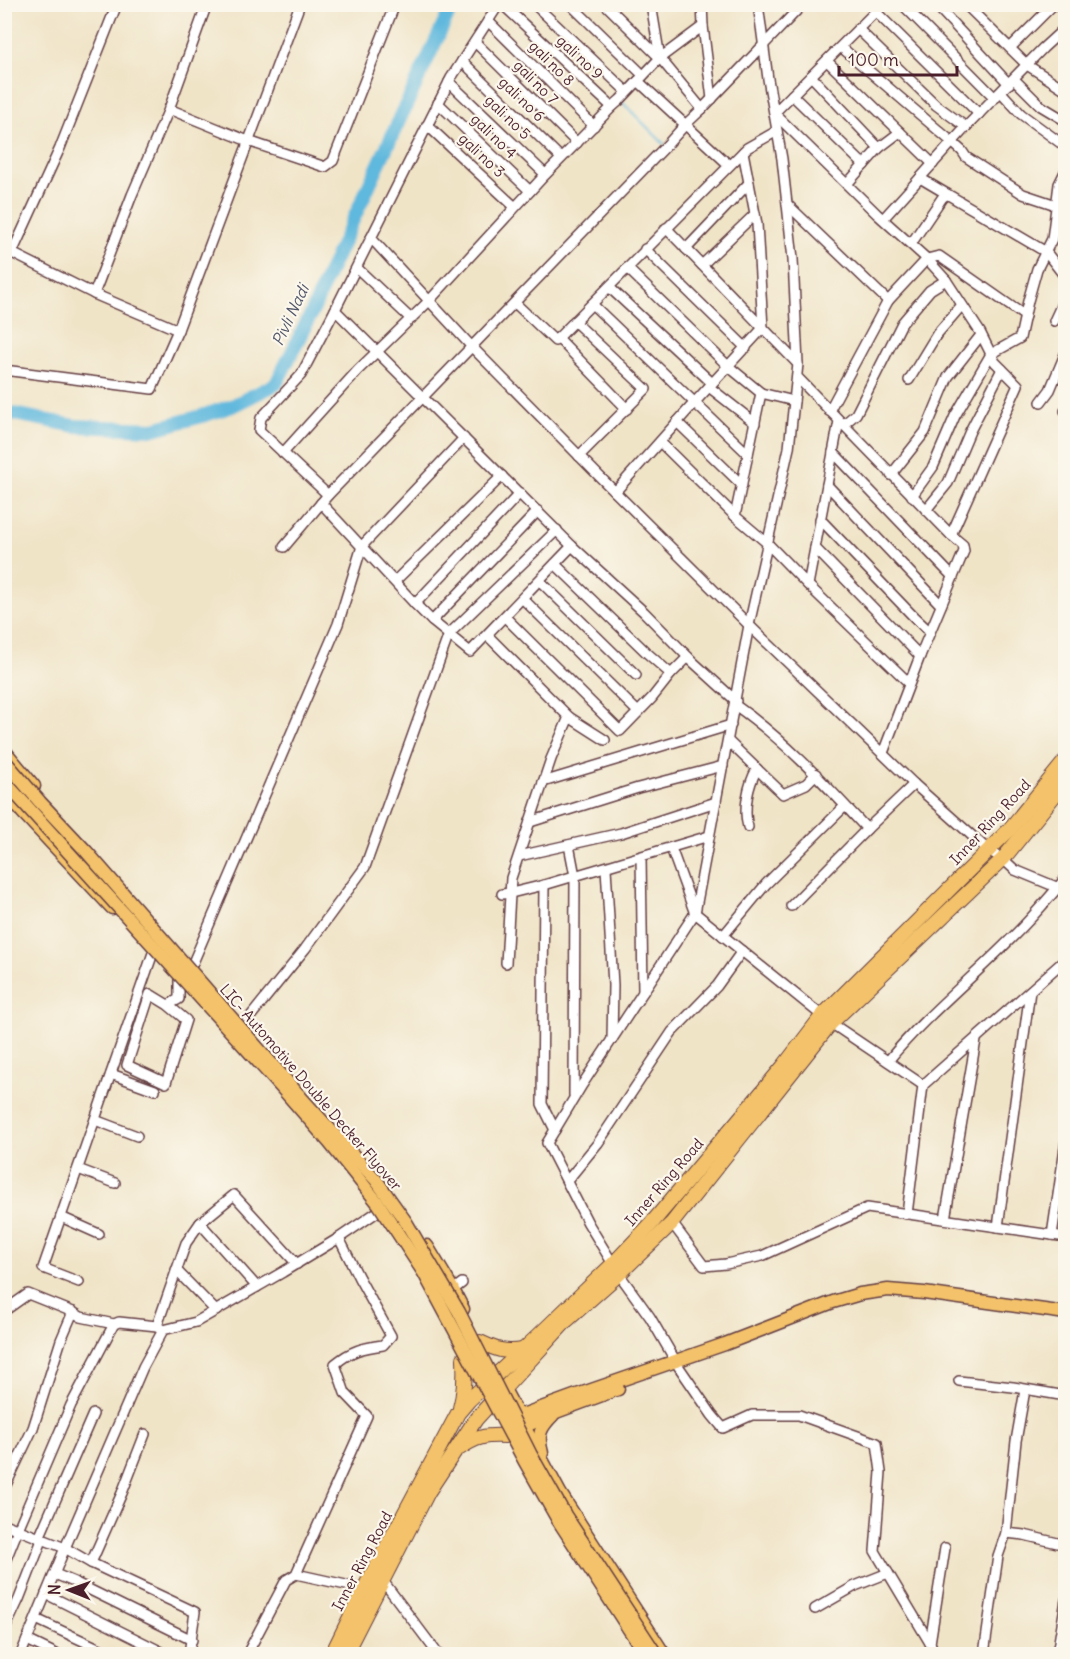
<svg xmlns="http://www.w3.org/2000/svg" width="1070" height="1659" font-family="Delius,sans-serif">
<rect width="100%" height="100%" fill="#fbf7ec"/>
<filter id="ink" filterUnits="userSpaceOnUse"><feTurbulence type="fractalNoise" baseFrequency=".0167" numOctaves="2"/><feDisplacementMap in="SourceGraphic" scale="12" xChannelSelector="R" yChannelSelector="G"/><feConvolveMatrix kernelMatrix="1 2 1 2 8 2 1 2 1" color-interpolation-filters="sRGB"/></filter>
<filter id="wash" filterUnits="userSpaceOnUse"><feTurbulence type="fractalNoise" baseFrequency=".008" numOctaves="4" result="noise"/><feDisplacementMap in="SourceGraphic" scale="24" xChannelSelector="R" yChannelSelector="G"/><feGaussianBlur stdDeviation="1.35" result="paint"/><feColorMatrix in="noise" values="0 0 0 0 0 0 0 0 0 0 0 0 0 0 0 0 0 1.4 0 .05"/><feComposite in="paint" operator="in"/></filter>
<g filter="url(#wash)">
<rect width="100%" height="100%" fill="#f0e4c7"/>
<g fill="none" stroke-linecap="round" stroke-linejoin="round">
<polyline stroke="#5fb8dd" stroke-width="2" points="621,101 664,144"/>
<polyline stroke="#5fb8dd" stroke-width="14" points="4,412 75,426 154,429 202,416 232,406 276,384 314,308 329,272 453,4"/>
</g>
</g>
<g filter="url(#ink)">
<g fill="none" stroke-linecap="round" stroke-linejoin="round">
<defs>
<g id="minor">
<polyline points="499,4 451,78 371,238 472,347 598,475 755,631 914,784 988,850 1003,859 1015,870 1066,891"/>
<polyline points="502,4 612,107"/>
<polyline points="534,4 627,92"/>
<polyline points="570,4 643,75"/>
<polyline points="605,4 660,58 702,109"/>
<polyline points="651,4 660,58"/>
<polyline points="702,4 703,26"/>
<polyline points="902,4 995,98"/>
<polyline points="935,4 1009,84"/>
<polyline points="965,4 1027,65 1066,90"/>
<polyline points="876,12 979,114"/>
<polyline points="488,21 594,126"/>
<polyline points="858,29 936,105 966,127"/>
<polyline points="475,42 577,143"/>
<polyline points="841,47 952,142 962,151 966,157 1023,194 1056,205"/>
<polyline points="1010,48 1054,4"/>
<polyline points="462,61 561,158"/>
<polyline points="827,61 933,164"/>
<polyline points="811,76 879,148 900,132"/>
<polyline points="1014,79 1041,106 1066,121"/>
<polyline points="638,81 729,165"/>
<polyline points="449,82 545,174"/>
<polyline points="1001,92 1021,114 1066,147"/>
<polyline points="792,95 864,165"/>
<polyline points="438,103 530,191"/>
<polyline points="169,109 248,141 325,167 333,161 395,4"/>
<polyline points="427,125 515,207"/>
<polyline points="920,178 947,194"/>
<polyline points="847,184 879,148"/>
<polyline points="787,204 888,301 927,259 939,256 1025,316"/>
<polyline points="883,219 966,127 1043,48 1066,27"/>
<polyline points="666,228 798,364"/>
<polyline points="911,244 942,198 947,194 1046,252 1066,278"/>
<polyline points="4,249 94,294 132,195 169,109 207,4"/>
<polyline points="645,249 746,348"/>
<polyline points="686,249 749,183"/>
<polyline points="12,253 60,148 117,4"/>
<polyline points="702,265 755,214"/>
<polyline points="357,268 411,319"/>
<polyline points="627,268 728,366 761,393"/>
<polyline points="609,287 712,383"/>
<polyline points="94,294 178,330"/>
<polyline points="515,303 555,341 747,148 777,131"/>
<polyline points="592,304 748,454"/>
<polyline points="335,310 572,546 644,612 692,661 736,701"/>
<polyline points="574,321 646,389 579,456"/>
<polyline points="1054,321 1066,295"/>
<polyline points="558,338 627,409"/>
<polyline points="4,370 152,389 178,330 300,4"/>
<polyline points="797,377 951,535 1018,385 995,362 980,332 946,280 927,259 877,214 774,113 883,4"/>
<polyline points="909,380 937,334 962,305"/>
<polyline points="709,387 755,423"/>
<polyline points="794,401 761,393 735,516 767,543 808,585 839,421"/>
<polyline points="1041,402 1050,390 1066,352"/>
<polyline points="829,411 888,301"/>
<polyline points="1065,411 1066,411"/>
<polyline points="677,422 742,485"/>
<polyline points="843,425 856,414 902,323 930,290 946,280"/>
<polyline points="660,442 735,516"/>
<polyline points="833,452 953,577"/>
<polyline points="283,453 358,370 429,301 544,176 612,107 620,100 660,58 703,26 712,99"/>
<polyline points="891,475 925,432 948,377 981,335"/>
<polyline points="827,485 941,605"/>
<polyline points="615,492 695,402 763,328 757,224 743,152"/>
<polyline points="328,495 259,430 261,418 301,375 335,310 371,238"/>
<polyline points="912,496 933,467 955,416 991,354 1020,338 1028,301 1037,269 1052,239 1059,184 1066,170"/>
<polyline points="321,503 415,604 432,621 470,652 572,546"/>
<polyline points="926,510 948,483 970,431 1002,369"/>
<polyline points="820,519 914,617 930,632"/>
<polyline points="284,547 328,495 666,146 684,126 702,109 803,4"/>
<polyline points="815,548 920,656"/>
<polyline points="555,564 647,653 671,674 688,657"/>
<polyline points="395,581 502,476"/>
<polyline points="540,581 636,675"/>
<polyline points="808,585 909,683"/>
<polyline points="523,599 638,712"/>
<polyline points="415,604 520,493"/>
<polyline points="505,617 620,731 652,698 671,674"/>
<polyline points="432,621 538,511"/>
<polyline points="487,635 569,717 605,740"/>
<path d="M735,705C785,740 826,785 867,829L914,784"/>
<polyline points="728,741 783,794 806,784 816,774"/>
<polyline points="883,753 920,656 964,551 963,545 951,535"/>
<polyline points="543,782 731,725"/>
<polyline points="530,822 638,788 723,766"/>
<path d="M748,827C743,809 748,785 757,769"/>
<polyline points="569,845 575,876 574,1095"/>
<polyline points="671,848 694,911"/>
<polyline points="519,856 621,833 716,802"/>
<polyline points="641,857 643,992"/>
<polyline points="606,868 613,985 612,1040"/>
<polyline points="544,885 542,1104 555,1130"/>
<polyline points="502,894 511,893 544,885 709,836"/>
<polyline points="791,906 867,829"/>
<polyline points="695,913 749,625 789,448 798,364 793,259 787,204 782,159 768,79 758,4"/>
<polyline points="723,936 766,884 845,806"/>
<polyline points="506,963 511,878 551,759 569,717"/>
<polyline points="168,1005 186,1020 166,1083 127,1065 150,994 168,1005 179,999 179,980 192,965 338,624 362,546 464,438"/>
<polyline points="246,1022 305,949 365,867 449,634 557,530"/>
<path d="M888,1061C930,1010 984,969 1029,920C1042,906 1054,892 1066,878"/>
<polyline points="111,1074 155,1090"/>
<polyline points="923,1085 1066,959"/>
<polyline points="95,1120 137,1136"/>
<polyline points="78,1169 115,1183"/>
<polyline points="567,1181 598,1143 672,1032 717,986 742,951"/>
<polyline points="907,1214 923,1085 831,1023 695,913 582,1085 547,1143 588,1223 619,1274 650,1317 679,1367 712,1415 723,1428 752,1415 799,1415 877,1443 881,1472 875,1551 930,1643 935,1654"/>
<polyline points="61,1217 99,1234"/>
<polyline points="945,1219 976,1040"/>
<polyline points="672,1223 704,1266 726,1264 762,1256 867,1208 1066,1237"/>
<polyline points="998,1227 1030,991"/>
<polyline points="1052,1235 1066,1141"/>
<polyline points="176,1270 216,1311"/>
<polyline points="79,1282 43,1268 153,953"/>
<polyline points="257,1287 200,1223 234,1195 297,1264"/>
<polyline points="453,1290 462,1283"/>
<polyline points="4,1311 28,1294 73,1312 81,1317 114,1324 119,1322 157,1326 163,1330"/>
<polyline points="157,1326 186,1243 200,1223"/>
<polyline points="959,1381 1013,1387 1066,1396"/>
<polyline points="145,1434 122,1493 91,1563 195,1612 189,1654"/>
<polyline points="4,1489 33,1428 61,1340 73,1312"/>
<polyline points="4,1524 65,1548 91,1563"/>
<polyline points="1006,1533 1024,1535 1066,1545"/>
<polyline points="39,1538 93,1414"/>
<polyline points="4,1564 21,1522 71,1405 114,1324"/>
<polyline points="55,1574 74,1582 192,1640"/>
<polyline points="296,1574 364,1589"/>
<polyline points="380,1577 438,1654"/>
<polyline points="46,1594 166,1654"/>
<polyline points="815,1609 855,1586 888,1573"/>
<polyline points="36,1619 111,1654"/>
<polyline points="4,1631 19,1599 42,1540"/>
<polyline points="27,1640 56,1654"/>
<polyline points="930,1643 945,1548"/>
<polyline points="21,1654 65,1548 143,1367 163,1330 196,1322 283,1272 339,1238"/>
<path d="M247,1654L286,1580L296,1574L367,1416L345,1393L335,1364C352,1350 362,1348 383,1345L391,1336L359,1278L339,1238L380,1210"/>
<polyline points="984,1654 998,1556 1006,1533 1016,1441 1025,1390"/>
<polyline points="1057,1654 1066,1600"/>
</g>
<g id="major">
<polyline points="4,750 34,786"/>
<polyline points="4,791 25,815 112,908"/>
<polyline points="427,1246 451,1286 463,1309"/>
<polyline points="504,1389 560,1493 664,1654"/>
<polyline points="514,1418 577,1395 725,1344 833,1302 860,1294 888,1290 924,1293 1066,1313"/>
<polyline points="517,1430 556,1412 618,1389"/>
<path d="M542,1453C537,1434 540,1428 553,1415"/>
</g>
<g id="highway">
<path d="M480,1342C497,1350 505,1353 523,1350"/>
<path d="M460,1408C465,1391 465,1376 464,1358"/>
<path d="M460,1448C476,1437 485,1435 505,1436"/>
<polyline points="332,1654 364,1589 458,1413 469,1400 538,1336 613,1264 651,1224 783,1067 822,1016 1009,830 1066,760"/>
<polyline points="345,1654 428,1492 476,1419 566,1321 619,1274 672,1223 831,1023 1003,859 1066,781"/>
</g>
</defs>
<use href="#minor" stroke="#633d42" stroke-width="12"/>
<use href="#major" stroke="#633d42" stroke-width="15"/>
<use href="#highway" stroke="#633d42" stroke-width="16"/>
<use href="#minor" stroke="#fff" stroke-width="9"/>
<use href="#major" stroke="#f3c26a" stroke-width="12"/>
<use href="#highway" stroke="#f3c26a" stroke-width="14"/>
<polyline stroke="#4a1f2b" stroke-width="2" points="249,1041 364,1172 402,1223 429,1264 546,1488 579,1542 652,1654"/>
<defs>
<g id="major-bridge">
<polyline points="4,760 40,802 86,851 304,1101 376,1180 406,1222 459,1312 531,1455 565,1515 656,1654"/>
<polyline points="4,781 281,1087 329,1142 378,1203 424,1273 524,1460 558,1520 645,1654"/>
</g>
</defs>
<use href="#major-bridge" stroke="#633d42" stroke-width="15" stroke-linecap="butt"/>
<use href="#major-bridge" stroke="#f3c26a" stroke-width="12"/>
</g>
</g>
<g text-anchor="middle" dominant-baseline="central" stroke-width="4.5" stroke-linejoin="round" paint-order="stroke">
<g font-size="15" fill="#4a1f2b" stroke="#fbf7ec">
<text transform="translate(580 57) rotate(43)">gali no 9</text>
<text transform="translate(552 63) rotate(45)">gali no 8</text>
<text transform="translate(536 82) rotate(45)">gali no 7</text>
<text transform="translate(522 99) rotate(44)">gali no 6</text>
<text transform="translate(508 117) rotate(44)">gali no 5</text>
<text transform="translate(494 136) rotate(44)">gali no 4</text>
<text transform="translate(482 155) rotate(43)">gali no 3</text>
<text transform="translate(990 822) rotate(-47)">Inner Ring Road</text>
<text transform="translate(311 1087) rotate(49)">LIC- Automotive Double Decker Flyover</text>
<text transform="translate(664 1182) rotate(-49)">Inner Ring Road</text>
<text transform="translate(362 1561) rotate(-62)">Inner Ring Road</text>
</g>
<g font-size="16" font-style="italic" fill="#515569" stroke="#fbf7ec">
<text transform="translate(290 315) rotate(-65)">Pivli Nadi</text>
</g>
</g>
<rect width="1070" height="1659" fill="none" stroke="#fbf7ec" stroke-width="24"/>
<g transform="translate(69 1590) rotate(271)" stroke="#fbf7ec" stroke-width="4.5" paint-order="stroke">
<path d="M0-4.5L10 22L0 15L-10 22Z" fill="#4a1f2b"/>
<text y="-9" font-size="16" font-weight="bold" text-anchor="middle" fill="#4a1f2b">N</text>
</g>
<path d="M839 66v9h118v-9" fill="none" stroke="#4a1f2b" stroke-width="3"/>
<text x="848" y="66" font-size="18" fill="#4a1f2b" stroke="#fbf7ec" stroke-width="4.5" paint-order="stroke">100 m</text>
</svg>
